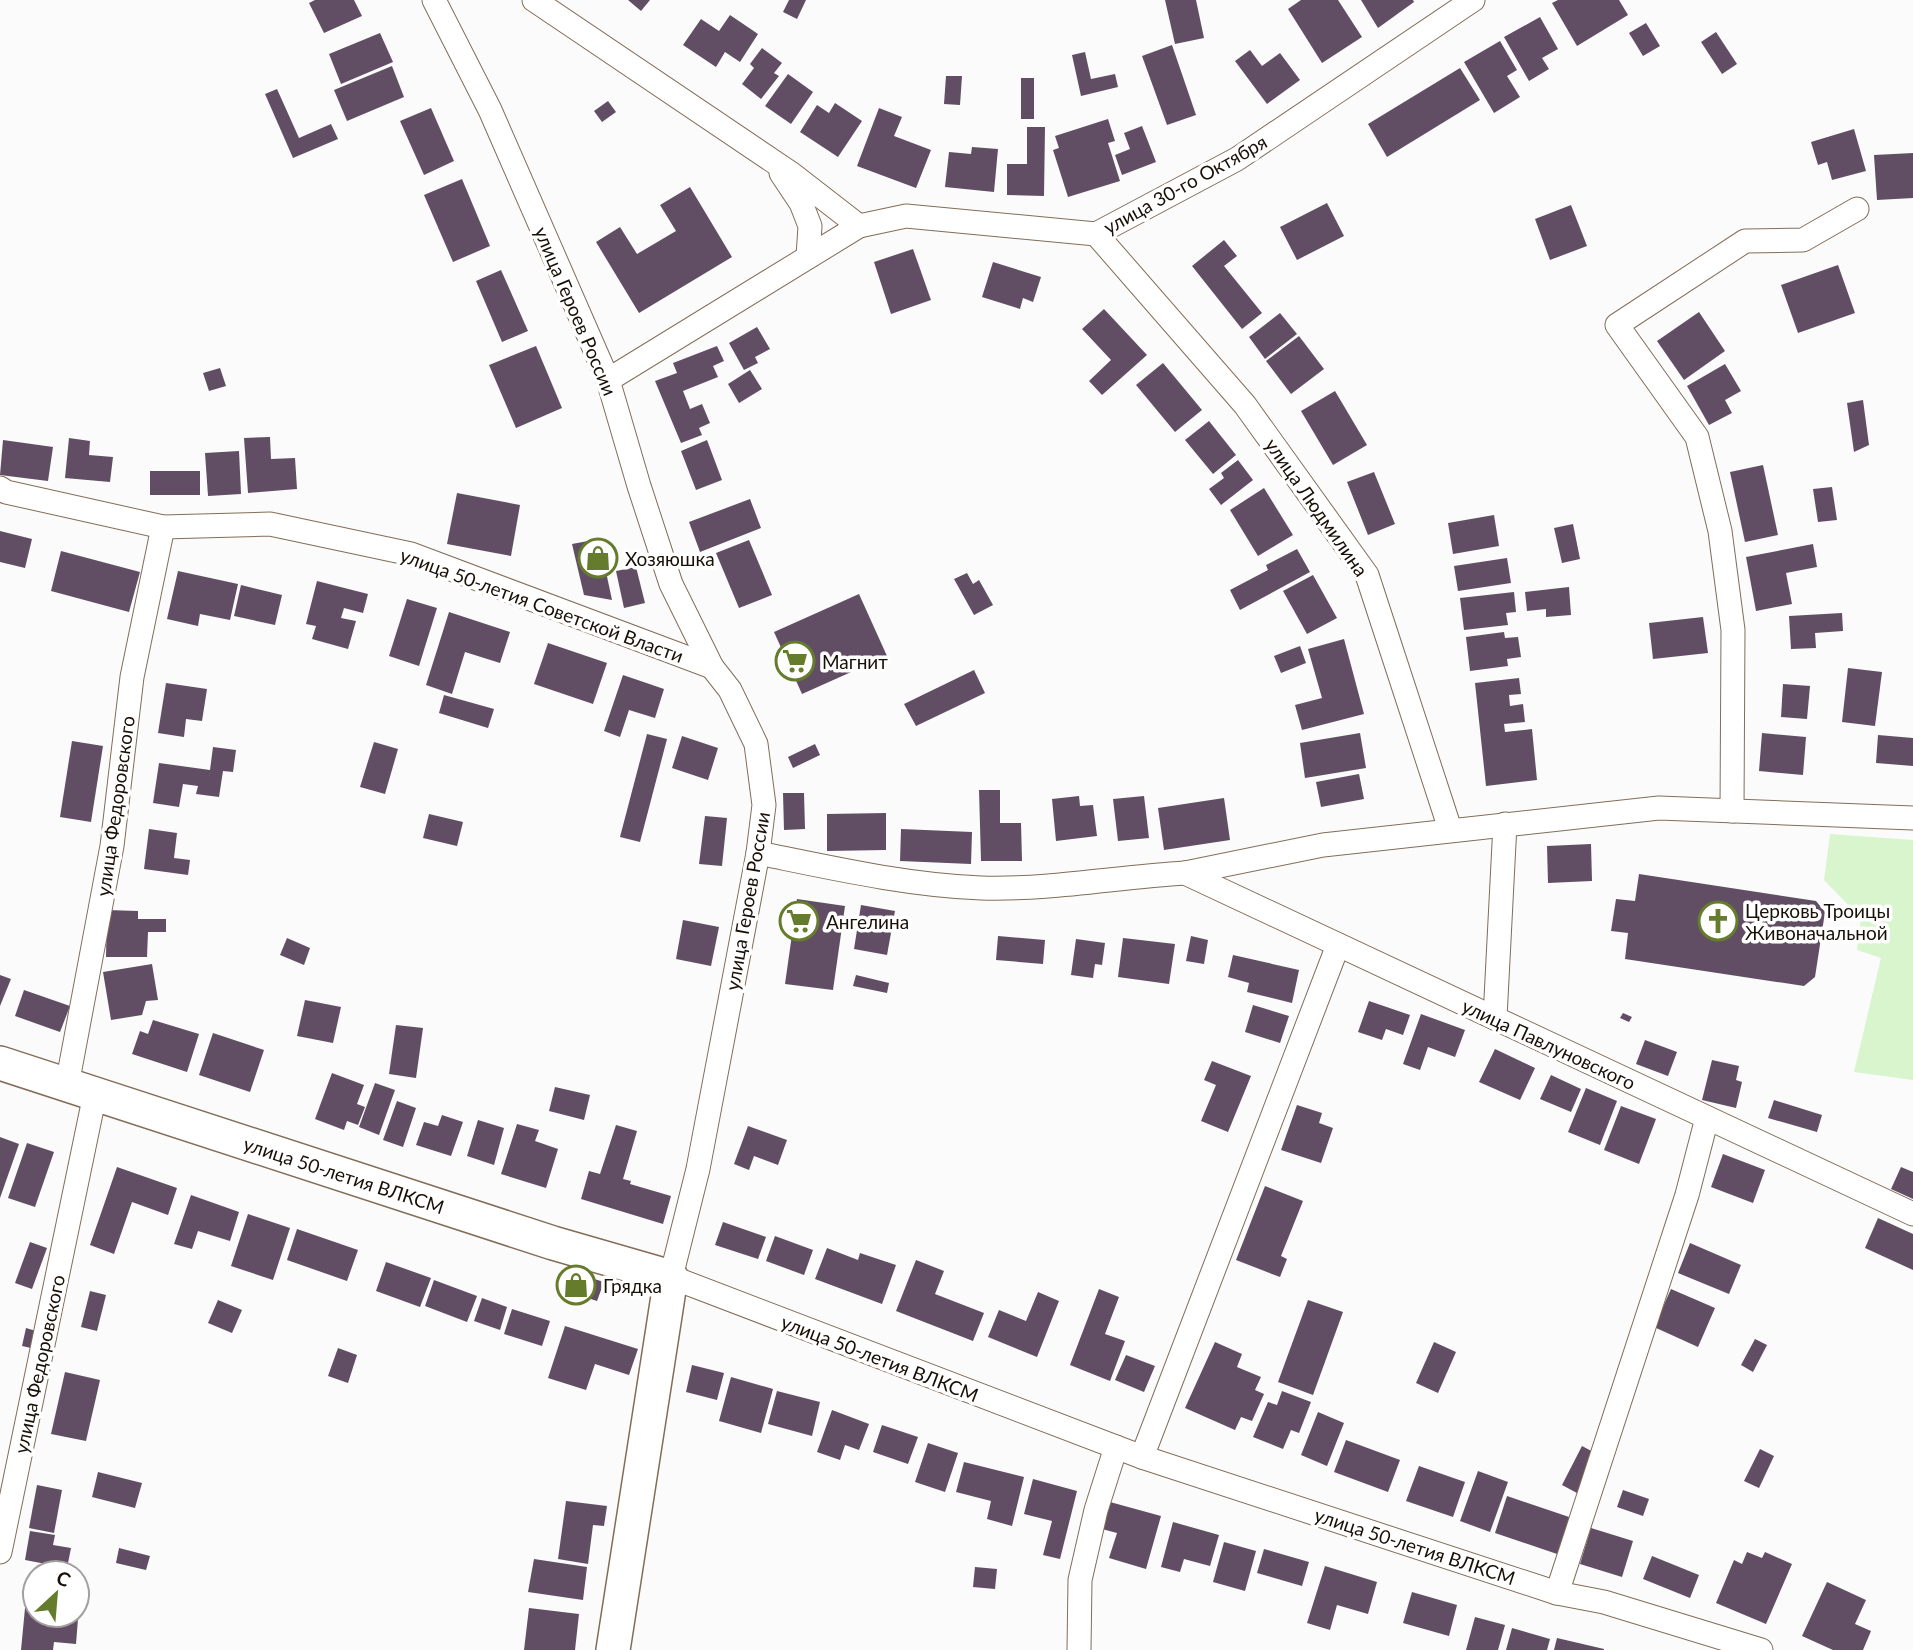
<svg xmlns="http://www.w3.org/2000/svg" width="1913" height="1650" font-family="Lato,sans-serif">
<rect width="100%" height="100%" fill="#fbfbfb"/>
<polygon fill="#d8f5cd" points="1830,834 1913,840 1913,1080 1854,1072 1881,958 1857,950 1861,918 1824,880"/>
<g fill="#614e64">
<polygon points="315,0 354,0 362,16 324,33 309,3"/>
<polygon points="628,0 650,0 641,11"/>
<polygon points="789,0 806,0 797,19 783,12"/>
<polygon points="1165,0 1196,0 1204,38 1175,44"/>
<polygon points="1301,0 1338,0 1362,37 1322,63 1288,9"/>
<polygon points="1361,0 1413,0 1414,2 1378,28"/>
<polygon points="1558,0 1619,0 1628,15 1577,46 1552,3"/>
<polygon points="730,15 758,34 740,62 725,52 716,67 683,45 701,19 719,31"/>
<polygon points="1540,17 1558,49 1542,58 1549,69 1529,81 1504,37"/>
<polygon points="1646,23 1660,46 1643,56 1629,33"/>
<polygon points="1716,32 1737,64 1722,74 1701,42"/>
<polygon points="380,33 393,62 341,84 329,54"/>
<polygon points="1500,41 1517,70 1507,76 1520,97 1494,113 1464,62"/>
<polygon points="1172,45 1196,115 1167,125 1142,56"/>
<polygon points="762,48 782,63 774,73 779,76 761,99 742,84 754,68 750,64"/>
<polygon points="1250,50 1262,66 1280,53 1300,80 1267,104 1235,61"/>
<polygon points="1085,52 1091,79 1115,74 1118,87 1081,96 1072,55"/>
<polygon points="392,66 404,97 347,121 334,90"/>
<polygon points="1460,68 1480,100 1387,157 1368,124"/>
<polygon points="788,74 813,92 791,124 765,106"/>
<polygon points="946,76 962,76 960,105 944,104"/>
<rect x="1021" y="78" width="13" height="41"/>
<polygon points="277,89 299,138 331,124 338,139 293,158 265,94"/>
<polygon points="608,101 616,112 602,122 594,111"/>
<polygon points="835,103 862,121 838,157 800,132 817,105 829,113"/>
<polygon points="431,108 454,161 424,175 400,121"/>
<polygon points="879,108 902,117 894,136 931,150 916,188 857,166"/>
<polygon points="1108,119 1115,141 1108,143 1120,181 1068,197 1053,150 1059,148 1055,136"/>
<polygon points="1142,126 1156,162 1122,175 1115,155 1130,149 1124,133"/>
<polygon points="1027,127 1045,127 1044,196 1007,195 1007,164 1027,164"/>
<polygon points="1854,129 1866,171 1832,180 1827,162 1818,165 1811,142"/>
<polygon points="972,147 998,149 994,192 945,187 949,152 971,154"/>
<polygon points="1913,153 1913,198 1877,200 1874,155"/>
<polygon points="462,179 490,246 453,262 424,195"/>
<polygon points="690,187 732,257 639,313 596,242 620,227 637,254 676,231 660,205"/>
<polygon points="1327,203 1344,236 1297,260 1280,227"/>
<polygon points="1571,205 1587,246 1550,260 1535,219"/>
<polygon points="1224,240 1237,256 1224,266 1262,313 1242,329 1192,266"/>
<polygon points="913,249 931,300 891,314 874,262"/>
<polygon points="993,262 1041,277 1033,302 1023,298 1020,309 982,297"/>
<polygon points="1838,265 1855,313 1798,333 1781,285"/>
<polygon points="501,270 528,331 502,342 476,281"/>
<polygon points="1104,309 1147,355 1102,395 1089,381 1111,360 1082,329"/>
<polygon points="1699,312 1725,351 1684,380 1657,341"/>
<polygon points="1280,313 1297,334 1265,359 1249,337"/>
<polygon points="757,327 770,349 755,357 758,363 744,370 729,343"/>
<polygon points="1299,336 1324,369 1291,394 1266,361"/>
<polygon points="536,346 562,408 516,428 489,365"/>
<polygon points="717,346 724,361 713,366 718,377 683,391 690,409 702,404 710,423 699,428 702,435 681,443 655,381 677,373 673,363"/>
<polygon points="1163,363 1202,410 1175,432 1136,385"/>
<polygon points="1725,364 1741,391 1725,400 1732,413 1709,425 1687,386"/>
<polygon points="220,368 226,386 209,391 203,373"/>
<polygon points="750,370 762,389 739,403 728,384"/>
<polygon points="1335,391 1367,445 1333,465 1301,411"/>
<polygon points="1863,400 1869,445 1854,452 1847,403"/>
<polygon points="1209,421 1236,455 1213,474 1185,440"/>
<polygon points="270,437 271,459 295,458 297,489 248,493 244,438"/>
<polygon points="69,438 90,441 89,455 113,457 110,482 65,478"/>
<polygon points="3,440 53,447 48,481 0,475"/>
<polygon points="707,440 722,480 696,490 681,451"/>
<polygon points="239,451 241,494 208,496 205,453"/>
<polygon points="1238,460 1253,480 1221,505 1209,489 1224,478 1221,473"/>
<polygon points="1763,465 1778,535 1745,542 1730,472"/>
<rect x="150" y="471" width="50" height="24"/>
<polygon points="1374,472 1395,524 1368,535 1347,482"/>
<polygon points="1832,487 1837,520 1818,522 1813,489"/>
<polygon points="1264,488 1293,535 1258,556 1230,510"/>
<polygon points="457,493 520,505 511,556 447,544"/>
<polygon points="750,499 761,528 700,552 689,522"/>
<polygon points="1494,515 1499,546 1453,554 1448,523"/>
<polygon points="1573,524 1580,559 1562,563 1554,528"/>
<polygon points="0,531 32,539 25,568 0,562"/>
<polygon points="599,539 612,600 584,595 572,544"/>
<polygon points="749,540 772,595 739,608 716,553"/>
<polygon points="1813,544 1817,567 1786,573 1792,604 1756,611 1746,557"/>
<polygon points="1297,549 1310,572 1240,610 1230,590 1268,570 1266,565"/>
<polygon points="61,551 140,572 129,612 51,591"/>
<polygon points="1507,558 1511,583 1458,591 1454,566"/>
<polygon points="636,567 645,603 624,608 616,571"/>
<polygon points="178,571 238,584 230,620 200,614 198,626 167,619"/>
<polygon points="967,573 973,584 979,580 993,605 974,615 954,579"/>
<polygon points="1313,575 1337,618 1307,634 1283,591"/>
<polygon points="317,581 368,594 363,613 344,608 341,618 356,621 348,649 312,639 316,626 306,624"/>
<polygon points="241,585 282,595 275,625 234,616"/>
<polygon points="1569,587 1571,615 1546,617 1546,609 1527,611 1525,592"/>
<polygon points="1514,592 1516,612 1506,613 1508,625 1464,630 1460,598"/>
<polygon points="859,594 887,656 802,694 774,632"/>
<polygon points="407,599 437,608 419,666 389,656"/>
<polygon points="449,612 510,632 500,663 465,652 452,694 426,685"/>
<polygon points="1842,613 1843,631 1815,633 1816,648 1791,649 1789,616"/>
<polygon points="1703,617 1708,653 1653,659 1649,623"/>
<polygon points="1504,632 1505,638 1518,637 1521,657 1507,659 1508,666 1470,671 1466,637"/>
<polygon points="1344,639 1364,714 1302,730 1295,705 1322,698 1308,649"/>
<polygon points="548,643 607,663 593,704 534,684"/>
<polygon points="1300,646 1306,663 1281,673 1274,656"/>
<polygon points="1848,668 1882,672 1875,726 1842,722"/>
<polygon points="974,670 985,693 916,726 904,704"/>
<polygon points="623,675 664,689 655,718 629,710 620,737 604,731"/>
<polygon points="1519,678 1521,694 1509,695 1510,706 1523,704 1525,722 1504,724 1505,732 1532,729 1537,780 1486,786 1475,683"/>
<polygon points="166,683 207,689 202,721 186,719 184,737 158,733"/>
<polygon points="1783,684 1810,686 1807,719 1781,717"/>
<polygon points="444,695 494,709 488,728 439,713"/>
<polygon points="1360,733 1366,768 1305,778 1300,743"/>
<polygon points="1762,733 1806,737 1803,775 1759,771"/>
<polygon points="647,734 667,739 640,842 620,837"/>
<polygon points="1878,735 1913,738 1913,766 1876,763"/>
<polygon points="682,736 718,748 708,780 672,768"/>
<polygon points="72,741 103,746 91,822 60,817"/>
<polygon points="374,742 398,749 385,794 360,787"/>
<polygon points="815,744 820,755 793,768 788,757"/>
<polygon points="213,747 236,750 233,772 223,771 219,797 196,794 198,786 183,784 179,807 153,803 159,763 210,770"/>
<polygon points="1359,774 1364,799 1321,807 1316,782"/>
<polygon points="979,790 1000,790 1000,823 1021,823 1022,861 981,861"/>
<polygon points="783,793 804,793 805,829 784,830"/>
<polygon points="1079,796 1080,806 1093,805 1097,836 1056,841 1052,799"/>
<polygon points="1144,796 1149,838 1118,841 1113,799"/>
<polygon points="1224,798 1230,840 1164,850 1158,808"/>
<polygon points="886,813 886,850 827,851 827,814"/>
<polygon points="429,814 463,822 457,846 423,838"/>
<polygon points="705,816 727,818 722,866 699,864"/>
<polygon points="149,829 177,833 174,858 190,860 188,875 144,869"/>
<polygon points="901,829 972,832 971,864 900,861"/>
<polygon points="1591,844 1592,881 1548,883 1547,846"/>
<polygon points="1639,874 1816,901 1825,912 1815,977 1804,986 1625,959 1628,933 1611,931 1616,899 1635,901"/>
<polygon points="797,899 845,906 833,990 785,984"/>
<polygon points="861,905 895,911 887,955 854,949"/>
<polygon points="107,910 138,911 138,919 166,919 166,932 148,932 147,957 106,957"/>
<polygon points="683,920 719,927 711,966 676,959"/>
<polygon points="998,936 1045,940 1043,964 996,960"/>
<polygon points="1191,936 1208,940 1204,964 1186,961"/>
<polygon points="287,938 310,948 304,965 280,955"/>
<polygon points="1123,938 1175,944 1169,984 1118,977"/>
<polygon points="1076,939 1105,943 1102,965 1095,964 1093,978 1071,975"/>
<polygon points="1233,955 1299,970 1292,1003 1247,992 1249,983 1228,977"/>
<polygon points="152,964 158,1000 146,1001 142,1015 111,1020 103,972"/>
<polygon points="0,975 11,979 0,1006"/>
<polygon points="856,975 889,983 887,993 853,986"/>
<polygon points="24,990 70,1006 60,1032 15,1016"/>
<polygon points="305,1000 341,1007 333,1043 297,1036"/>
<polygon points="1369,1001 1410,1015 1403,1035 1386,1029 1382,1040 1358,1032"/>
<polygon points="1253,1005 1289,1016 1280,1043 1245,1032"/>
<polygon points="1623,1013 1632,1017 1629,1022 1620,1018"/>
<polygon points="1421,1014 1465,1030 1455,1057 1428,1047 1420,1070 1403,1064"/>
<polygon points="153,1020 199,1034 187,1072 132,1054 140,1031 148,1034"/>
<polygon points="396,1025 423,1028 416,1078 389,1074"/>
<polygon points="213,1033 264,1050 250,1092 199,1075"/>
<polygon points="1645,1040 1677,1052 1668,1076 1636,1064"/>
<polygon points="1495,1049 1535,1068 1520,1100 1479,1082"/>
<polygon points="1712,1060 1739,1066 1736,1080 1742,1082 1736,1108 1702,1100"/>
<polygon points="1212,1061 1251,1076 1228,1132 1201,1121 1216,1085 1204,1080"/>
<polygon points="332,1073 364,1085 357,1104 365,1107 358,1125 347,1121 344,1130 315,1119"/>
<polygon points="1551,1075 1581,1089 1571,1112 1540,1099"/>
<polygon points="375,1083 395,1090 379,1135 359,1127"/>
<polygon points="555,1087 590,1095 584,1120 549,1111"/>
<polygon points="1586,1088 1617,1101 1600,1145 1568,1132"/>
<polygon points="1774,1100 1822,1115 1817,1132 1768,1118"/>
<polygon points="397,1101 416,1108 403,1147 383,1140"/>
<polygon points="1297,1105 1322,1113 1319,1123 1333,1128 1321,1163 1281,1150"/>
<polygon points="1621,1106 1656,1119 1639,1164 1604,1150"/>
<polygon points="442,1115 463,1122 451,1156 416,1145 424,1122 438,1126"/>
<polygon points="478,1120 504,1128 494,1165 467,1156"/>
<polygon points="517,1124 539,1130 535,1141 558,1149 546,1188 501,1174"/>
<polygon points="616,1125 637,1131 623,1179 631,1181 630,1184 671,1196 663,1224 581,1199 589,1171 600,1174"/>
<polygon points="748,1126 787,1140 778,1165 754,1156 749,1170 734,1164"/>
<polygon points="0,1137 19,1144 0,1198"/>
<polygon points="27,1143 54,1152 35,1207 8,1198"/>
<polygon points="1723,1154 1765,1170 1753,1203 1711,1187"/>
<polygon points="117,1167 177,1188 168,1215 132,1202 114,1254 90,1245"/>
<polygon points="1901,1167 1913,1172 1913,1199 1891,1189"/>
<polygon points="1265,1186 1303,1201 1281,1256 1287,1259 1280,1277 1236,1260"/>
<polygon points="191,1195 239,1212 230,1241 198,1231 192,1249 174,1244"/>
<polygon points="248,1214 290,1228 273,1280 231,1266"/>
<polygon points="1878,1218 1913,1234 1913,1270 1865,1248"/>
<polygon points="723,1222 766,1237 758,1259 715,1245"/>
<polygon points="297,1229 358,1250 347,1281 287,1260"/>
<polygon points="775,1236 813,1250 804,1275 766,1261"/>
<polygon points="30,1242 47,1248 32,1289 15,1283"/>
<polygon points="1690,1243 1741,1265 1729,1294 1678,1273"/>
<polygon points="827,1248 858,1260 860,1253 896,1265 882,1304 815,1279"/>
<polygon points="916,1260 944,1271 935,1294 984,1313 973,1341 896,1311"/>
<polygon points="386,1262 431,1278 420,1307 376,1291"/>
<polygon points="575,1273 604,1282 597,1301 569,1292"/>
<polygon points="434,1280 477,1296 467,1322 425,1306"/>
<polygon points="1099,1289 1119,1297 1105,1334 1125,1341 1110,1381 1070,1365"/>
<polygon points="1671,1289 1715,1308 1698,1347 1654,1327"/>
<polygon points="90,1291 106,1295 97,1331 81,1327"/>
<polygon points="1038,1292 1059,1301 1037,1357 988,1337 999,1310 1026,1321"/>
<polygon points="482,1298 507,1307 500,1330 474,1321"/>
<polygon points="218,1300 242,1310 232,1333 208,1323"/>
<polygon points="1308,1300 1343,1312 1313,1395 1278,1382"/>
<polygon points="512,1309 550,1321 542,1346 504,1334"/>
<polygon points="565,1326 638,1349 629,1375 595,1364 586,1390 548,1378"/>
<polygon points="26,1328 36,1331 31,1348 22,1346"/>
<polygon points="1755,1339 1767,1345 1753,1372 1741,1365"/>
<polygon points="1215,1342 1242,1354 1237,1367 1261,1377 1255,1390 1264,1394 1252,1421 1241,1417 1235,1430 1185,1408"/>
<polygon points="1434,1342 1456,1352 1438,1393 1416,1383"/>
<polygon points="338,1348 357,1355 348,1383 328,1376"/>
<polygon points="1126,1355 1155,1366 1144,1392 1115,1380"/>
<polygon points="692,1365 724,1373 717,1400 686,1392"/>
<polygon points="65,1372 100,1380 86,1441 51,1434"/>
<polygon points="731,1377 773,1389 761,1433 719,1421"/>
<polygon points="777,1391 820,1402 812,1436 768,1424"/>
<polygon points="1282,1391 1311,1402 1299,1433 1291,1430 1283,1449 1253,1437 1268,1402 1277,1405"/>
<polygon points="832,1410 869,1424 859,1450 845,1445 840,1460 817,1452"/>
<polygon points="1318,1412 1344,1423 1327,1466 1301,1455"/>
<polygon points="882,1425 918,1437 908,1464 873,1452"/>
<polygon points="1346,1440 1400,1460 1388,1492 1334,1472"/>
<polygon points="928,1443 958,1453 945,1492 915,1482"/>
<polygon points="1582,1446 1597,1454 1577,1493 1562,1485"/>
<polygon points="1760,1449 1774,1456 1759,1488 1744,1481"/>
<polygon points="964,1462 1024,1477 1012,1526 987,1519 991,1501 956,1492"/>
<polygon points="1419,1466 1465,1482 1453,1517 1406,1501"/>
<polygon points="1478,1471 1508,1482 1490,1532 1460,1521"/>
<polygon points="98,1472 142,1483 135,1508 92,1497"/>
<polygon points="1033,1479 1077,1491 1060,1559 1043,1555 1052,1521 1024,1514"/>
<polygon points="37,1485 62,1490 54,1533 29,1528"/>
<polygon points="1623,1490 1649,1499 1643,1516 1617,1507"/>
<polygon points="1507,1496 1575,1519 1563,1556 1495,1533"/>
<polygon points="566,1501 607,1506 604,1526 593,1525 588,1564 558,1559"/>
<polygon points="1110,1502 1161,1516 1146,1569 1109,1558 1117,1533 1102,1529"/>
<polygon points="1173,1522 1219,1535 1210,1566 1184,1559 1180,1572 1161,1567"/>
<polygon points="1591,1528 1633,1541 1622,1577 1580,1564"/>
<polygon points="30,1531 55,1535 53,1545 71,1548 67,1568 25,1560"/>
<polygon points="1224,1542 1256,1551 1245,1591 1213,1582"/>
<polygon points="119,1548 150,1556 146,1570 116,1563"/>
<polygon points="1264,1549 1309,1562 1302,1586 1257,1573"/>
<polygon points="1747,1552 1762,1558 1765,1552 1792,1564 1766,1624 1716,1603 1734,1560 1742,1564"/>
<polygon points="1652,1556 1699,1575 1690,1598 1643,1579"/>
<polygon points="534,1559 587,1567 583,1600 528,1592"/>
<polygon points="1325,1566 1377,1582 1368,1614 1337,1605 1330,1630 1307,1623"/>
<polygon points="975,1567 997,1569 995,1589 973,1587"/>
<polygon points="28,1577 35,1578 35,1615 78,1619 76,1644 54,1642 53,1650 21,1650"/>
<polygon points="1827,1582 1866,1600 1855,1624 1871,1631 1863,1650 1833,1650 1802,1636"/>
<polygon points="1412,1592 1457,1605 1449,1636 1403,1623"/>
<polygon points="529,1608 579,1614 575,1650 524,1650"/>
<polygon points="1475,1617 1505,1625 1498,1650 1466,1650"/>
<polygon points="1512,1628 1550,1639 1547,1650 1506,1650"/>
<polygon points="1557,1638 1604,1649 1604,1650 1554,1650"/>
</g>
<g fill="none" stroke-linecap="round" stroke-linejoin="round">
<defs>
<g id="street">
<polyline points="434,0 490,110 608,380 639,486 671,584 712,667 730,690 756,744 764,805 758,853 698,1169 671,1277 1142,1457 1557,1593 1604,1602 1761,1650"/>
<polyline points="534,0 792,174 859,226 608,380"/>
<polyline points="781,173 801,203 810,226 808,257"/>
<polyline points="859,226 906,216 1096,234 1237,159 1473,0"/>
<polyline points="1096,234 1245,405 1367,575 1450,829"/>
<polyline points="0,488 6,492 163,527 270,524 411,554 712,667"/>
<polyline points="1732,811 1733,630 1720,531 1697,437 1617,325 1745,241 1803,240 1857,209"/>
<path d="M758,853C832,868 906,885 981,888C1050,890 1117,877 1185,873L1913,1214"/>
<polyline points="1185,873 1323,845 1659,808 1913,818"/>
<polyline points="1495,1018 1505,824"/>
<polyline points="67,1085 112,846 132,677 163,527"/>
<polyline points="1142,1457 1338,945"/>
<polyline points="0,1552 95,1094"/>
<polyline points="1557,1593 1687,1195 1707,1118"/>
<polyline points="1079,1650 1080,1580 1096,1510 1116,1447"/>
</g>
<polyline id="secondary" points="0,1063 553,1243 671,1277 613,1650"/>
</defs>
<use href="#street" stroke="#836d57" stroke-width="25"/>
<use href="#secondary" stroke="#836d57" stroke-width="36"/>
<use href="#street" stroke="#fff" stroke-width="23"/>
<use href="#secondary" stroke="#fff" stroke-width="33"/>
</g>
<defs>
<symbol id="shop-ring" viewBox="-11 -11 22 22"><circle r="9.5" fill="#fff" stroke="#667c2d" stroke-width="1.5"/><path d="M-5-2.5h2.3a2.7 3.5 0 0 1 5.4 0H5L5.5 6h-11ZM-1.5-2.5h3a1.5 2.3 0 0 0-3 0Z" fill="#667c2d"/></symbol>
<symbol id="supermarket-ring" viewBox="-11 -11 22 22"><circle r="9.5" fill="#fff" stroke="#667c2d" stroke-width="1.5"/><path d="M-6-5.5h2.5l.6 2H6L4.5 2H-2.5L-4.4-4H-6ZM-1.5 3.2a1.3 1.3 0 1 0 .1 0ZM3 3.2a1.3 1.3 0 1 0 .1 0Z" fill="#667c2d"/></symbol>
<symbol id="church-ring" viewBox="-11 -11 22 22"><circle r="9.5" fill="#fff" stroke="#667c2d" stroke-width="1.5"/><path d="M-1.2-6h2.4v3.5h3.3v2.4h-3.3V6h-2.4V-.1h-3.3v-2.4h3.3Z" fill="#667c2d"/></symbol>
</defs>
<g fill-rule="evenodd">
<use href="#shop-ring" x="576" y="536" width="44" height="44"/>
<use href="#supermarket-ring" x="773" y="639" width="44" height="44"/>
<use href="#supermarket-ring" x="777" y="899" width="44" height="44"/>
<use href="#church-ring" x="1696" y="899" width="44" height="44"/>
<use href="#shop-ring" x="554" y="1263" width="44" height="44"/>
</g>
<g text-anchor="middle" dominant-baseline="central" stroke-width="7" stroke-linejoin="round" paint-order="stroke">
<g font-size="19" fill="#181007" stroke="#fff">
<text transform="translate(1185 184) rotate(-29)">улица 30-го Октября</text>
<text transform="translate(576 311) rotate(67)">улица Героев России</text>
<text transform="translate(1317 507) rotate(55)">улица Людмилина</text>
<text transform="translate(542 605) rotate(20)">улица 50-летия Советской Власти</text>
<text transform="translate(115 806) rotate(-82)">улица Федоровского</text>
<text transform="translate(747 901) rotate(-80)">улица Героев России</text>
<text transform="translate(1549 1044) rotate(25)">улица Павлуновского</text>
<text transform="translate(344 1175) rotate(18)">улица 50-летия ВЛКСМ</text>
<text transform="translate(880 1358) rotate(21)">улица 50-летия ВЛКСМ</text>
<text transform="translate(39 1364) rotate(-78)">улица Федоровского</text>
<text transform="translate(1415 1546) rotate(18)">улица 50-летия ВЛКСМ</text>
</g>
<g font-size="19" fill="#181007" stroke="#fff" text-anchor="start">
<text x="625" y="558">Хозяюшка</text>
<text x="822" y="661">Магнит</text>
<text x="1745" y="910">Церковь Троицы<tspan x="1745" dy="22">Живоначальной</tspan></text>
<text x="826" y="921">Ангелина</text>
<text x="603" y="1285">Грядка</text>
</g>
</g>
<g transform="translate(56 1594) rotate(26)"><circle r="33" fill="#ffffff" stroke="#a39f9c" stroke-width="2"/>
<path d="M0-5L12 26L0 18L-12 26Z" fill="#667c2d"/>
<text y="-10" font-size="19" font-weight="bold" text-anchor="middle" fill="#181007">С</text>
</g>
</svg>
